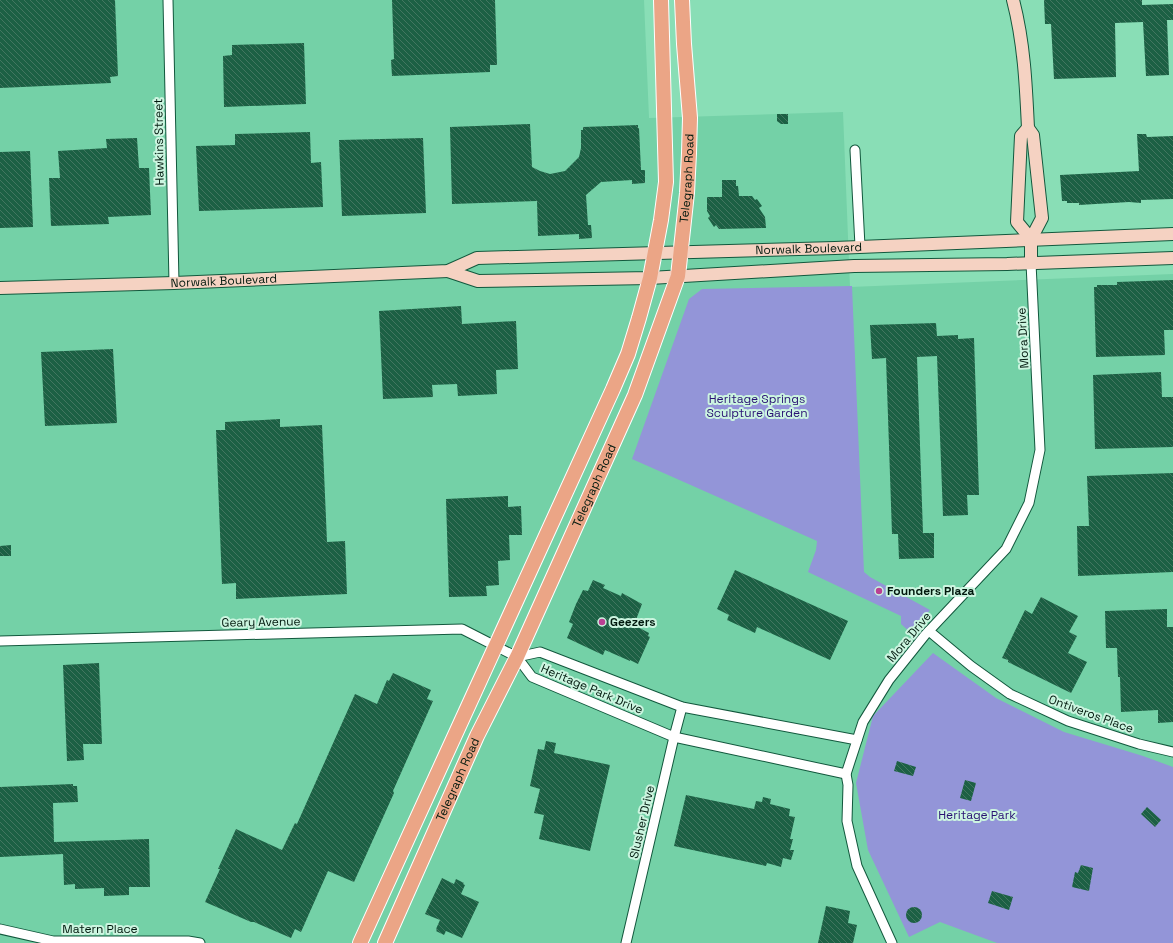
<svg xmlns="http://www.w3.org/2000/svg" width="1173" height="943" font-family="'Space Grotesk',sans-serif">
<defs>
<pattern id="building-back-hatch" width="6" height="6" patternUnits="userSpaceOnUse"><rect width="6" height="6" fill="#1c6044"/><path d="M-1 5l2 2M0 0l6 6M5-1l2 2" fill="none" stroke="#427660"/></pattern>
</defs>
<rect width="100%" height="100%" fill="#89deb6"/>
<polygon fill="#74d1a7" points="0,0 644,0 649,118 843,112 850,287 1173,274 1173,943 0,943"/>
<g fill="#9395d8">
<polygon points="852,286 864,572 870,577 930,610 911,633 901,624 901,616 808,572 816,550 817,541 632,459 689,299 702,289"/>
<polygon points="933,653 996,698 1064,732 1143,756 1173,767 1173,943 997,943 940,922 909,937 868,850 856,783 873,716"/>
</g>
<g fill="url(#building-back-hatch)">
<polygon points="0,0 115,0 118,76 110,77 111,83 0,88"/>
<polygon points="392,0 495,0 497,65 490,65 490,72 392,76 391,60 394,59"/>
<polygon points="1044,0 1142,0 1142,5 1173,4 1173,20 1167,20 1169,75 1146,76 1143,22 1115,23 1116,77 1054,79 1051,24 1045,24"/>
<polygon points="304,43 306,104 224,107 223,56 232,55 232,45"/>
<polygon points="777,114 788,114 788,124 781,124 777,121"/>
<polygon points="530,124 532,167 540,171 550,174 565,171 579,157 581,148 581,130 583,130 583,127 638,125 638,128 639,128 641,170 645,170 645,183 632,184 632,180 601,182 586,195 588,225 591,225 592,238 579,239 579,234 538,236 537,201 452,204 450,127"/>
<polygon points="310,132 311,163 321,162 323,207 199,211 196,146 235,145 235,134"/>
<polygon points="1137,134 1146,134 1147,137 1173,136 1173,199 1141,200 1141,203 1129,202 1079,205 1079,203 1067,203 1067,201 1062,201 1060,175 1139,171"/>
<polygon points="137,138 139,168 149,168 151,215 108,217 109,224 51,226 49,178 60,178 58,151 107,148 106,139"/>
<polygon points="423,138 426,213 342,216 339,140"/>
<polygon points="30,151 33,227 0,228 0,152"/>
<polygon points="722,180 736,180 736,186 738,186 739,196 752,196 755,200 757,199 762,206 759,208 765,217 766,228 719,229 716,225 714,227 708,218 710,216 707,211 707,197 722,197"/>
<polygon points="1173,280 1173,330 1164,330 1165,355 1096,357 1094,287 1097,287 1097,285 1117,285 1117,282"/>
<polygon points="461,306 462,324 516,321 518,369 496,370 497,394 458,396 457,384 432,385 433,397 383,399 379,311"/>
<polygon points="936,323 937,336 958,335 958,339 974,338 979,495 967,495 968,515 943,516 937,356 917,357 923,533 934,533 934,558 899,559 898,534 892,534 886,358 872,359 870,325"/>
<polygon points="113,349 117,423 45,426 41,352"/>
<polygon points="1161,372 1162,397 1173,397 1173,447 1095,449 1093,375"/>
<polygon points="280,419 280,427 322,425 327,542 345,541 347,594 236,599 236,583 222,584 216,430 225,430 225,422"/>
<polygon points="1173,473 1173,572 1078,576 1077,526 1089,526 1087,476"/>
<polygon points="508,496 508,507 521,506 522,535 509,535 510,560 498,561 499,585 486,586 487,596 449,597 446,499"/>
<polygon points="11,545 11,556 0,556 0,546"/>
<polygon points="735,570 848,621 830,660 757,627 755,633 727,620 729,615 717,609"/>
<polygon points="593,580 605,585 603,588 621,596 622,593 642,604 634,625 649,633 648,636 650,637 638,664 630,660 630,661 605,650 603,655 567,638 573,624 569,622 576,604 583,590 588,591"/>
<polygon points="1041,597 1078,616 1069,632 1077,636 1068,653 1087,662 1071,693 1008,662 1008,660 1002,658 1025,610 1032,614"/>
<polygon points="1167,609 1167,627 1173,627 1173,722 1158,723 1158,710 1121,712 1120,677 1118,677 1117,648 1106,648 1105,611"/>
<polygon points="99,663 102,744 83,744 84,760 67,761 63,665"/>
<polygon points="393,673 431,690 427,699 433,701 393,791 394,793 354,882 328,871 301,932 295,929 291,938 254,922 251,922 205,902 220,869 218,869 236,829 282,850 295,823 297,824 355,694 377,704 387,680 389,681"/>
<polygon points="546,741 556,743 554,753 610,765 590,851 539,839 544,815 534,813 540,789 530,786 538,749 544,750"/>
<polygon points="897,761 916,767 913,776 894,771"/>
<polygon points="965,780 976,783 971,801 960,798"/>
<polygon points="73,784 73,786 77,786 78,802 53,803 54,842 149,839 150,887 129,887 129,895 104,896 104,888 75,889 75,884 64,885 63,854 0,857 0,787"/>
<polygon points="686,795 754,809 756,801 762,802 763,797 771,799 770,804 790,809 789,816 795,817 790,839 793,839 790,850 794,850 791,860 783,858 781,867 767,863 766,866 674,846"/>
<polygon points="1147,807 1161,820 1155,827 1141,814"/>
<polygon points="1081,865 1093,868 1089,891 1072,887 1075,872 1078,873"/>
<polygon points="442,878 454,884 456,879 464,883 463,884 465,885 461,894 479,902 462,938 446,931 444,935 436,931 437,930 436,929 440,920 425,914"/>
<polygon points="992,891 1013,897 1009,910 988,903"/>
<polygon points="826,906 850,911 848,923 857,925 853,943 818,943"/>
<circle cx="914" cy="915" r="8"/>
</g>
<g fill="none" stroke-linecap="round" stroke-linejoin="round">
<defs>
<g id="street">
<polyline points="168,0 174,283"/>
<polyline points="855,150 860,246"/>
<polyline points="929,631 971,666 1010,694 1068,721 1139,744 1173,752"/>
<polyline points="0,641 462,629 517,657 532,677 674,737 846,774"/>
<polyline points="517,657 540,652 682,707 857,740"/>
<polyline points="0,929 53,941 188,941 200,943"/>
<polyline points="626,943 674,737 682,707"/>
<polyline points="892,943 857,866 847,821 848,785 846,774 863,722 889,680 925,635 1006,549 1029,503 1040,450 1031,263"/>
</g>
<g id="secondary">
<path d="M1013,0C1024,42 1026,85 1028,128L1033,135L1042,218L1031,239V263"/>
<polyline points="1028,128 1021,136 1017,222 1031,239"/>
<polyline points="448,271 478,281 650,278 854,266 1007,264 1173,258"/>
<path id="s1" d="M0,288L174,283L448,271L477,258L835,248L1173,234"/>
</g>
<g id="primary">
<polyline points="360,943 613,389 628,354 639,318 650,278 661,220 666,182 661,0"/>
<path id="s2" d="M385,943L477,736L517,657L635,395L678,276L687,193L689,153L690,118L684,44L682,0"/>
</g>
</defs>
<use href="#street" stroke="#12583d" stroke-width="11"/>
<use href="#secondary" stroke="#12583d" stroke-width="14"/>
<use href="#primary" stroke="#fff" stroke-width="16"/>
<use href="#street" stroke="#fff" stroke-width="9"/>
<use href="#secondary" stroke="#f5d2c2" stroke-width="12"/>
<use href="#primary" stroke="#eba586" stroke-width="14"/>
</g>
<g fill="#ba4093" stroke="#ccf5e0" stroke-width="1.5">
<circle cx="879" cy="591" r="4"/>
<circle cx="602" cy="622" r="4"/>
</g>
<g text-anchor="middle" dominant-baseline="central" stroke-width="4" stroke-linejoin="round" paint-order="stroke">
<g font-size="12" fill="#00180d" stroke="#ccf5e0">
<text transform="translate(159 142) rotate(-91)">Hawkins Street</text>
<text stroke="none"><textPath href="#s2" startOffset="827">Telegraph Road</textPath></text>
<text stroke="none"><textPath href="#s1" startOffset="812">Norwalk Boulevard</textPath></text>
<text stroke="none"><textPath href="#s1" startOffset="224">Norwalk Boulevard</textPath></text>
<text transform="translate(1023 338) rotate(-93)">Mora Drive</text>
<text stroke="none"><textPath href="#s2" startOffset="503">Telegraph Road</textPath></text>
<text transform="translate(261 622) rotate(-1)">Geary Avenue</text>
<text transform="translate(909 637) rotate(-50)">Mora Drive</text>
<text transform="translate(592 689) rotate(23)">Heritage Park Drive</text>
<text transform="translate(1091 714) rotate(20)">Ontiveros Place</text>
<text stroke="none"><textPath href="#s2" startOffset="179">Telegraph Road</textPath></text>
<text transform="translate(642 822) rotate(-77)">Slusher Drive</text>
<text x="100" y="929">Matern Place</text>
</g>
<g font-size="12" fill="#291173" stroke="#ccf5e0">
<text x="757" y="399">Heritage Springs<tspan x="757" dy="14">Sculpture Garden</tspan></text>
<text x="977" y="815">Heritage Park</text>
</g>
<g font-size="12" font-weight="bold" fill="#00180d" stroke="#ccf5e0" text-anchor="start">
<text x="887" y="591">Founders Plaza</text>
<text x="610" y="622">Geezers</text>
</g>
</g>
</svg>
